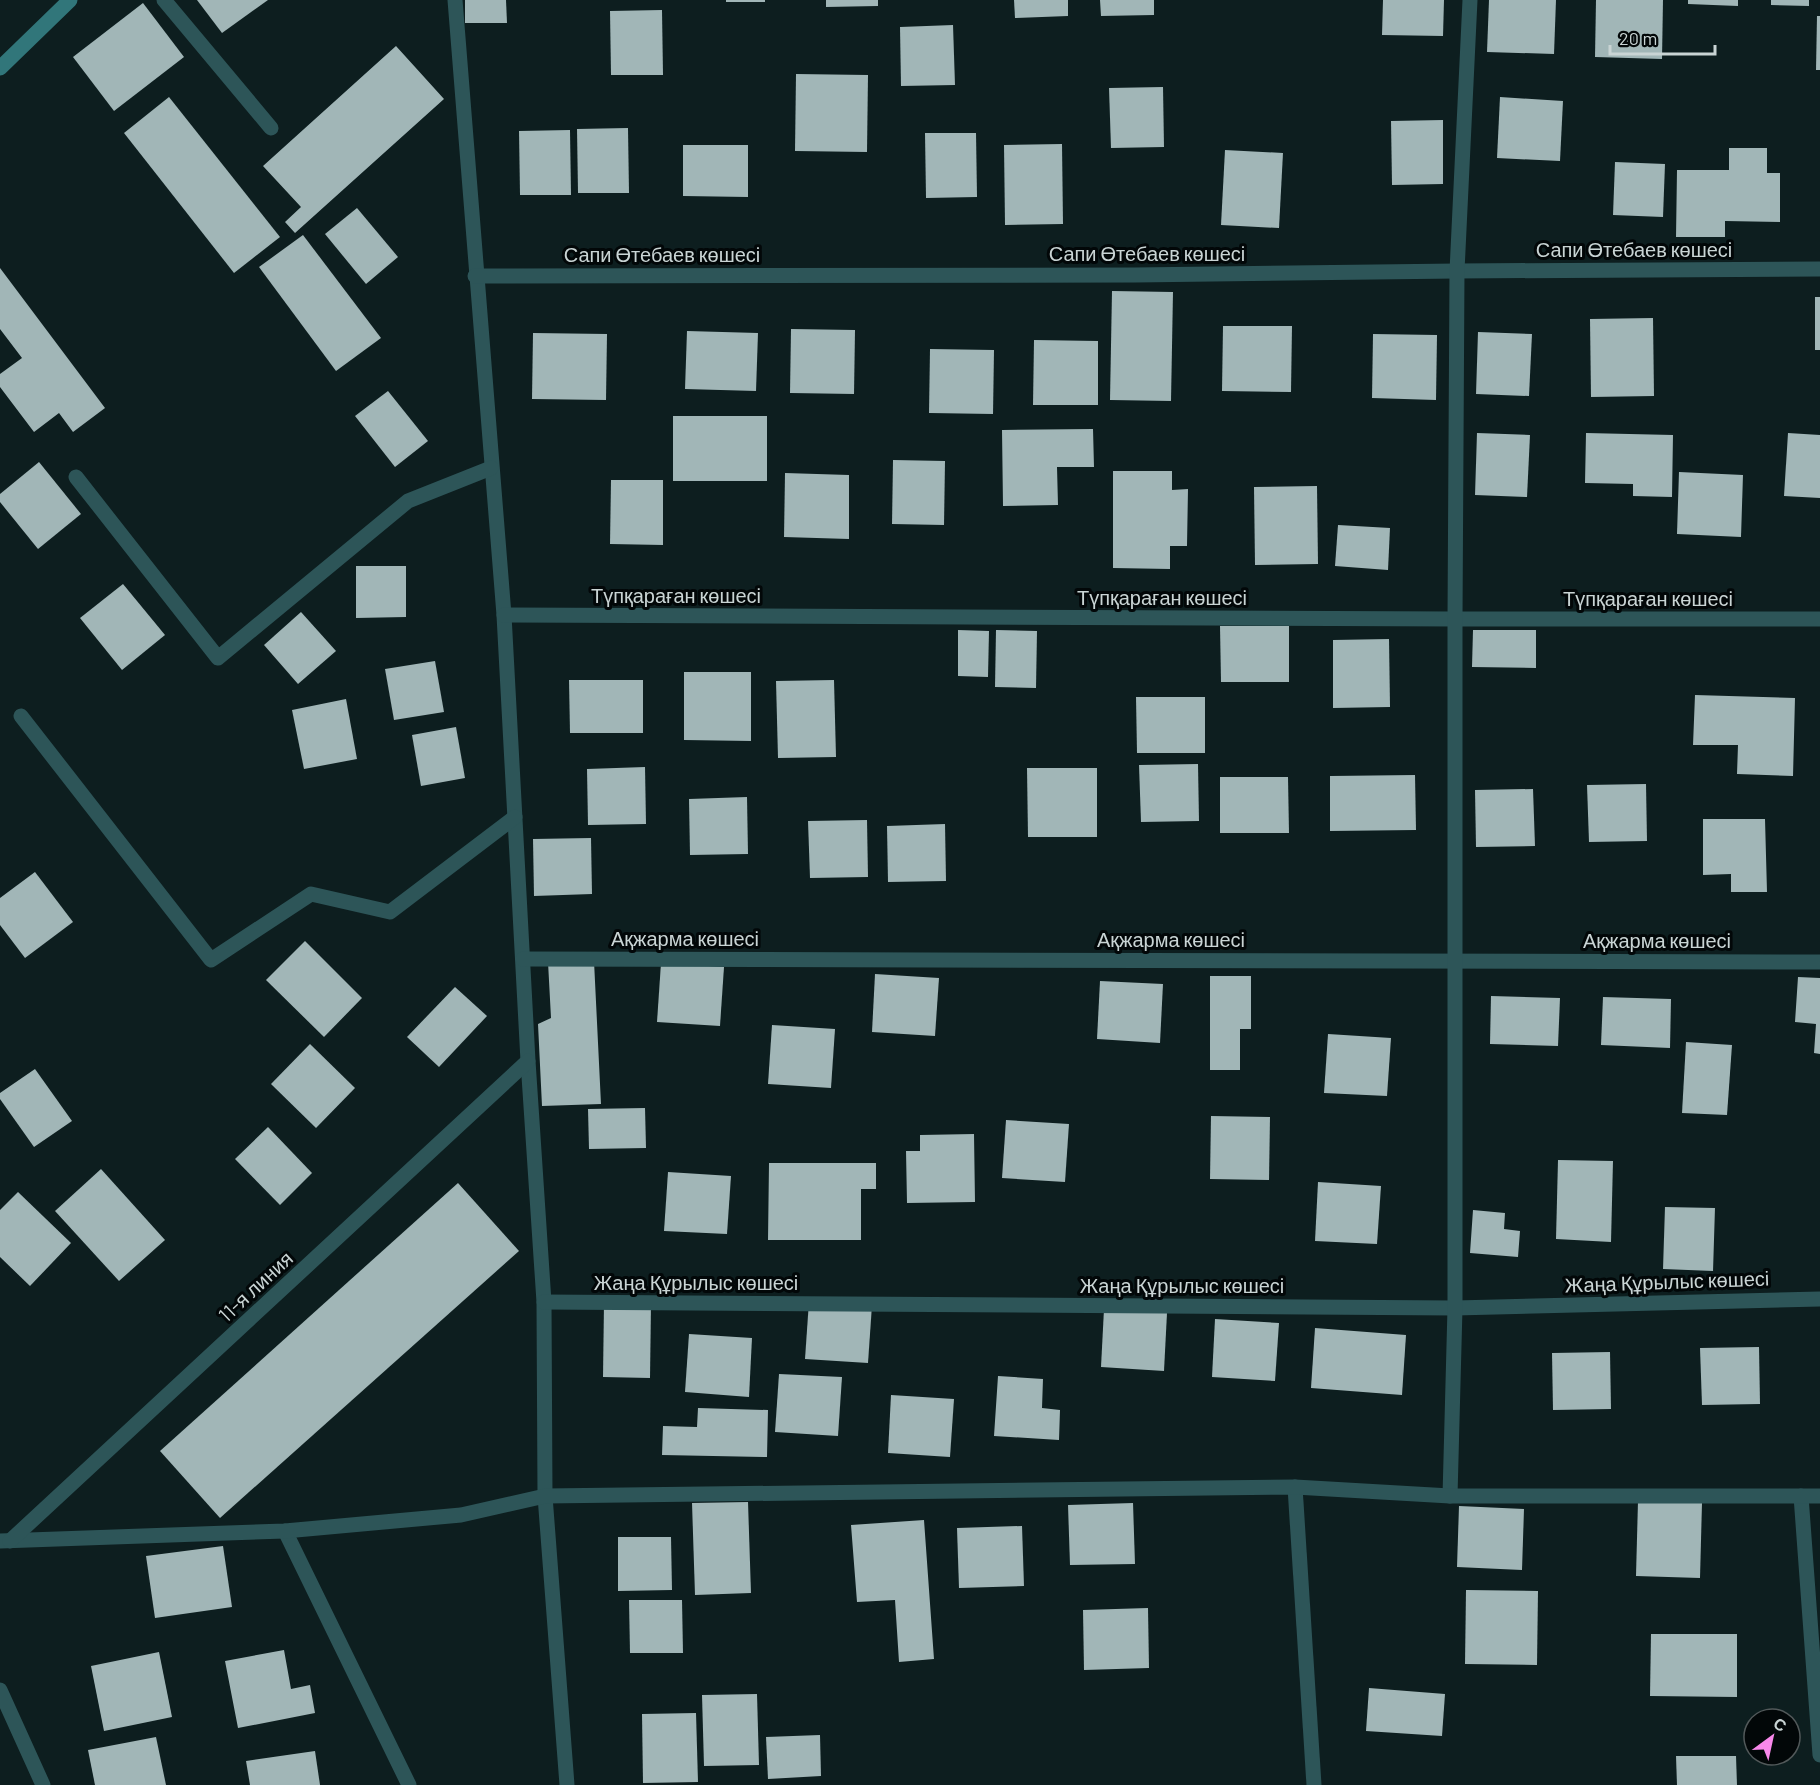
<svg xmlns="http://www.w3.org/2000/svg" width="1820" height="1785" font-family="Barlow,sans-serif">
<rect width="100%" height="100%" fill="#0d1e1f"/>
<g fill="#a1b6b7">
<polygon points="197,0 268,0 222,33"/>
<polygon points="465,0 506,0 507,23 465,23"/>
<rect x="726" y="0" width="39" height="2"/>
<polygon points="826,0 878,0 878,6 826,7"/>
<polygon points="1014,0 1068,0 1068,16 1015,18"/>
<polygon points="1100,0 1154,0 1154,15 1101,16"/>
<polygon points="1383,0 1444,0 1443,36 1382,35"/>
<polygon points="1489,0 1556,0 1554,54 1487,52"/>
<polygon points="1596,0 1663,0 1662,59 1595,57"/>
<polygon points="1688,0 1738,0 1738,6 1688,4"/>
<polygon points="1771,0 1809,0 1809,6 1771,5"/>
<polygon points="143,3 184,57 114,111 73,57"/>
<polygon points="662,10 663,75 611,75 610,11"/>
<polygon points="1817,16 1820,16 1820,70 1816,70"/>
<polygon points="953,25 955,85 901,86 900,27"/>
<polygon points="396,46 444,99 295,233 285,222 301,207 263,166"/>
<polygon points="796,74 868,75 867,152 795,151"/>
<polygon points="1163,87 1164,147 1111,148 1109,88"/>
<polygon points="169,97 280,237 234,273 124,133"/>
<polygon points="1500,97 1563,101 1560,161 1497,158"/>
<polygon points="1443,120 1443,184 1392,185 1391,121"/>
<polygon points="628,128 629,193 578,193 577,129"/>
<polygon points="570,130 571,195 520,195 519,131"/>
<polygon points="925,133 976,133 977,197 926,198"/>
<polygon points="1062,144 1063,224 1005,225 1004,145"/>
<polygon points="683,145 748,145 748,197 683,196"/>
<polygon points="1729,148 1767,148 1767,173 1780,173 1780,222 1725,221 1725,237 1676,237 1677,170 1729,170"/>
<polygon points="1225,150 1283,153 1279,228 1221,225"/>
<polygon points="1615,162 1665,164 1663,217 1613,215"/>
<polygon points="357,208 398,257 366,284 325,234"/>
<polygon points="303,235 381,338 336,371 259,267"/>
<polygon points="0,268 105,408 73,432 59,413 34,432 0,387 0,374 22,358 0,329"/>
<polygon points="1112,291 1173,292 1171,401 1110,400"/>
<rect x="1815" y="297" width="5" height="53"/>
<polygon points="1653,318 1654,396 1591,397 1590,319"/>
<polygon points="1223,326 1292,326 1291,392 1222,391"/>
<polygon points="791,329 855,330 854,394 790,393"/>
<polygon points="687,331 758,333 756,391 685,389"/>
<polygon points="1478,332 1532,334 1529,396 1476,394"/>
<polygon points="533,333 607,334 606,400 532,399"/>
<polygon points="1373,334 1437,335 1436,400 1372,398"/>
<polygon points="1034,340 1098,341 1098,405 1033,405"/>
<polygon points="930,349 994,350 993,414 929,413"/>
<polygon points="388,391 428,441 395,467 355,416"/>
<rect x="673" y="416" width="94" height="65"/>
<polygon points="1093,429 1094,467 1057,467 1058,505 1003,506 1002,430"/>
<polygon points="1477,433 1530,435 1527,497 1475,495"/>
<polygon points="1586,433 1673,435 1672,497 1633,496 1633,484 1585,483"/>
<polygon points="1788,433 1820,435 1820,498 1784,496"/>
<polygon points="893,460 945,461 944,525 892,524"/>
<polygon points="39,462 81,514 38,549 0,502 0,494"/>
<polygon points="1113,471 1172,471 1172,490 1188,489 1187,546 1170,546 1170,569 1113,568"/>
<polygon points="1679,472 1743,475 1741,537 1677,534"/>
<polygon points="785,473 849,475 849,539 784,537"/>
<polygon points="611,480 663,480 663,545 610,544"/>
<polygon points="1317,486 1318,564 1255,565 1254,487"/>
<polygon points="1338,525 1390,528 1388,570 1335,566"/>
<polygon points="356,566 406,566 406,617 356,618"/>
<polygon points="123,584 165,635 122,670 80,618"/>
<polygon points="301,612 336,651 298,684 264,645"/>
<polygon points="1220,626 1289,626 1289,682 1221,682"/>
<polygon points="958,630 989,631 988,677 958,676"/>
<polygon points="996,630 1037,631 1036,688 995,687"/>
<polygon points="1473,630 1536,630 1536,668 1472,667"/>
<polygon points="1389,639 1390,707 1333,708 1333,640"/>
<polygon points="435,661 444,712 394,720 385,669"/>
<polygon points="684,672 751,672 751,741 684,740"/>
<polygon points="569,680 643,680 643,733 570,733"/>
<polygon points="834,680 836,757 778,758 776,681"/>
<polygon points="1695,695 1795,698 1793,776 1737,774 1738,745 1693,745"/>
<polygon points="1136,697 1205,697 1205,753 1137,753"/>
<polygon points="346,699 357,759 304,769 292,710"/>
<polygon points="456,727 465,778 421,786 412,735"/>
<polygon points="1198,764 1199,821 1141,822 1139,765"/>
<polygon points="645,767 646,824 588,825 587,769"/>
<polygon points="1027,768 1097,768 1097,837 1028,837"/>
<polygon points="1415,775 1416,830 1330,831 1330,776"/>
<polygon points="1220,777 1288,777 1289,833 1220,833"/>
<polygon points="1646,784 1647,841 1589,842 1587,785"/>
<polygon points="1533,789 1535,846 1476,847 1475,790"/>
<polygon points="747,797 748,854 690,855 689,799"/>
<polygon points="1703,819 1765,819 1767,892 1731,892 1731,874 1703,875"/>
<polygon points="867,820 868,877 810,878 808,821"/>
<polygon points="945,824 946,881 888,882 887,826"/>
<polygon points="591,838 592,894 534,896 533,839"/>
<polygon points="35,872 73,922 25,958 0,925 0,898"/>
<polygon points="305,941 362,998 324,1037 266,980"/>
<polygon points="594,961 601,1104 542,1106 538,1024 551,1018 548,962"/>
<polygon points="661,963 724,967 720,1026 657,1022"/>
<polygon points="875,974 939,978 935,1036 872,1032"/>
<polygon points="1210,976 1251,976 1251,1029 1240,1029 1240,1070 1210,1070"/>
<polygon points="1798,977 1820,978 1820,1054 1814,1053 1816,1024 1795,1022"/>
<polygon points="1100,981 1163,984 1160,1043 1097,1039"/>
<polygon points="455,987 487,1016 439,1067 407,1037"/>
<polygon points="1491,996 1560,998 1558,1046 1490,1044"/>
<polygon points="1603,997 1671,999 1670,1048 1601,1045"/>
<polygon points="772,1025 835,1029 831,1088 768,1084"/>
<polygon points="1328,1034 1391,1038 1387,1096 1324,1093"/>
<polygon points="1686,1042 1732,1045 1727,1115 1682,1113"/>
<polygon points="310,1044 355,1088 316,1128 271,1084"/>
<polygon points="35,1069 72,1121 34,1147 0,1099 0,1093"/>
<polygon points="645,1108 646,1148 589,1149 588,1109"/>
<polygon points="1211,1116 1270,1117 1269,1180 1210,1179"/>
<polygon points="1006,1120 1069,1124 1065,1182 1002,1178"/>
<polygon points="268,1127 312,1173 280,1205 235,1159"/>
<polygon points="974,1134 975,1202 907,1203 906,1151 920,1151 920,1135"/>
<polygon points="1558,1160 1613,1161 1611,1242 1556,1239"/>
<polygon points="769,1163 876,1163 876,1189 861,1189 861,1240 768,1240"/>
<polygon points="101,1169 165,1240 119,1281 55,1211"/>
<polygon points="668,1172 731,1176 727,1234 664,1231"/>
<polygon points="1318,1182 1381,1186 1377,1244 1315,1241"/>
<polygon points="458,1183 519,1251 220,1518 160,1451"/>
<polygon points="18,1192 71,1243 30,1286 0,1257 0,1210"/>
<polygon points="1665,1207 1715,1208 1713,1271 1663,1269"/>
<polygon points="1473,1210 1505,1213 1504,1229 1520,1231 1518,1257 1470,1253"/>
<polygon points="809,1301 872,1305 868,1363 805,1359"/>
<polygon points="604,1303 651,1304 650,1378 603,1377"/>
<polygon points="1104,1309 1167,1313 1164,1371 1101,1367"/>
<polygon points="1215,1319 1279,1323 1275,1381 1212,1377"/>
<polygon points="1315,1328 1406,1335 1402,1395 1311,1388"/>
<polygon points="689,1334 752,1338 749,1397 685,1392"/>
<polygon points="1759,1347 1760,1404 1702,1405 1700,1348"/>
<polygon points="1610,1352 1611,1409 1553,1410 1552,1353"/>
<polygon points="779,1374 842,1377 838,1436 775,1432"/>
<polygon points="998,1376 1043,1379 1042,1408 1060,1410 1059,1440 994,1436"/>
<polygon points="891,1395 954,1399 950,1457 888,1453"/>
<polygon points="698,1408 768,1410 767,1457 662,1455 663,1426 697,1427"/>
<polygon points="1638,1501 1702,1503 1700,1578 1636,1576"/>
<polygon points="748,1502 751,1593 695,1595 692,1503"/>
<polygon points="1133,1503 1135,1564 1070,1565 1068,1505"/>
<polygon points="1459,1506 1524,1509 1522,1570 1457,1567"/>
<polygon points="924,1520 934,1659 899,1662 895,1600 857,1602 851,1525"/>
<polygon points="1022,1526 1024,1586 959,1588 957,1528"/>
<polygon points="618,1537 671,1537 672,1590 618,1591"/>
<polygon points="223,1546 232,1607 155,1618 146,1556"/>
<polygon points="1466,1590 1538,1591 1537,1665 1465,1664"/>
<polygon points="629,1600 682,1600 683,1653 630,1653"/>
<polygon points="1148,1608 1149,1668 1084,1670 1083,1610"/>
<polygon points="1651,1634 1737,1634 1737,1697 1650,1696"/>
<polygon points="284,1650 291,1689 310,1685 315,1713 238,1728 225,1661"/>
<polygon points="159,1652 172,1717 104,1731 91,1666"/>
<polygon points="1369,1688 1445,1694 1442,1736 1366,1731"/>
<polygon points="757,1694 759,1765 704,1766 702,1695"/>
<polygon points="696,1713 698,1782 643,1783 642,1714"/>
<polygon points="820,1735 821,1776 768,1779 766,1737"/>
<polygon points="156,1737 166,1785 95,1785 88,1750"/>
<polygon points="315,1751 320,1785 250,1785 246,1761"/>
<polygon points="1676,1756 1736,1756 1737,1785 1677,1785"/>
</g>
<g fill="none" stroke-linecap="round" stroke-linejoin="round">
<g stroke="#2d5558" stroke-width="15">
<polyline points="164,0 271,128"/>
<polyline points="1801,1496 1820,1755"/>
</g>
<g stroke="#2d5558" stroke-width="15">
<polyline points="455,0 504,615 528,1061 544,1302 545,1496 567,1785"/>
<polyline points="475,276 1135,275 1457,271 1820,269"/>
<polyline points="76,477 218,658 408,501 491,468"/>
<polyline points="504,615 1455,619 1820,619"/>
<polyline points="21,716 211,960 311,894 390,912 515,817"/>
<polyline points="523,959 1820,962"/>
<polyline points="544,1302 1455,1308 1820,1299"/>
<polyline points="1295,1487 1314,1785"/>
<polyline points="1450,1496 1455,1308 1455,619 1457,271 1470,0"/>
<polyline points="285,1531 409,1785"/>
<polyline points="0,1541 285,1531 461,1515 545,1496 1295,1487 1450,1496 1820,1496"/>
<polyline points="10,1541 528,1061"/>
<polyline points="0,1690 43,1785"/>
</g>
<polyline stroke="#31767a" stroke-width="15" points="0,68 70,0"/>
</g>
<g text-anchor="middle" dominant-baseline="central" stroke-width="6" stroke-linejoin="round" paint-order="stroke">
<g font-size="20" fill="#c9d4d4" stroke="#020708">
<text x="1634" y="249">Сапи Өтебаев көшесі</text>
<text x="1147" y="253">Сапи Өтебаев көшесі</text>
<text x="662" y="254">Сапи Өтебаев көшесі</text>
<text x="676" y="595">Түпқараған көшесі</text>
<text x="1162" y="597">Түпқараған көшесі</text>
<text x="1648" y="598">Түпқараған көшесі</text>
<text x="685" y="938">Ақжарма көшесі</text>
<text x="1171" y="939">Ақжарма көшесі</text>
<text x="1657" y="940">Ақжарма көшесі</text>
<text transform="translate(1667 1281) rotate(-2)">Жаңа Құрылыс көшесі</text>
<text x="696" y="1282">Жаңа Құрылыс көшесі</text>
<text x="1182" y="1285">Жаңа Құрылыс көшесі</text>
<text transform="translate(255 1286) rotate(-43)">11-я линия</text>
</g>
</g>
<g transform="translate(1772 1737) rotate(33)"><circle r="28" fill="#020708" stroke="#52595a" stroke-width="1.5"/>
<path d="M0-4.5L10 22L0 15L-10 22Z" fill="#f888ea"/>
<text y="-9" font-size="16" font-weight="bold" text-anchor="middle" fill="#c9d4d4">С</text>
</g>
<path d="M1610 45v9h105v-9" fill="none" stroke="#c9d4d4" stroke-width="3"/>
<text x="1619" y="45" font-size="18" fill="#c9d4d4" stroke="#020708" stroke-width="4.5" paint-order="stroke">20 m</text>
</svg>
